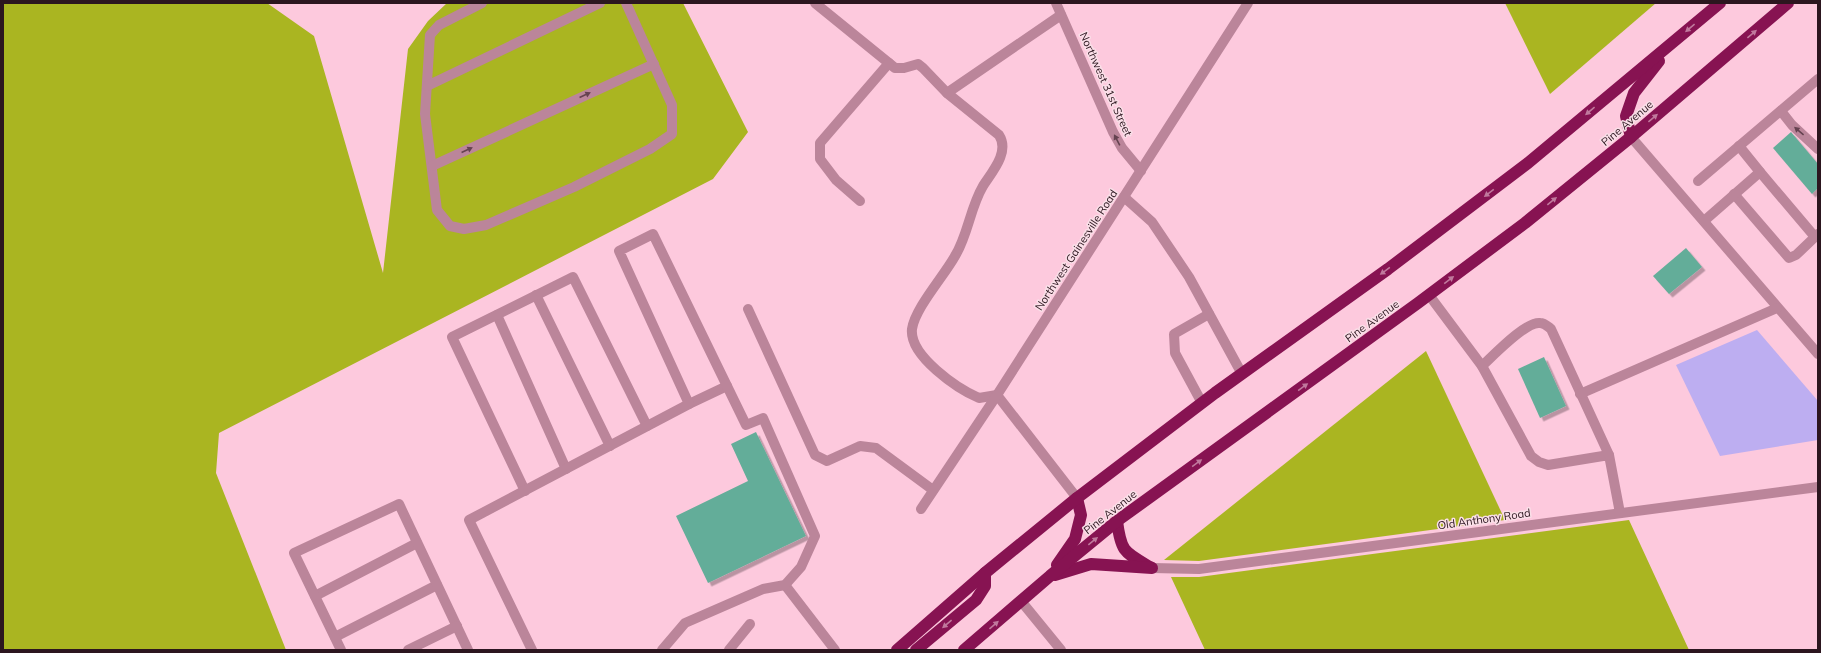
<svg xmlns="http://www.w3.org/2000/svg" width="1821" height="653" font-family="Mulish,sans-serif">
<defs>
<filter id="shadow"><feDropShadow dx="3.5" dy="3.5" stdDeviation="0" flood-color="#0004"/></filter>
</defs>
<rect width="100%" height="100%" fill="#fdc9dd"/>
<g fill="#aab521">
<polygon points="3,3 267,3 314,36 383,273 408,49 428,21 447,3 683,3 748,132 713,179 219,433 216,473 286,650 3,650"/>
<polygon points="1505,3 1656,3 1550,94"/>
<polygon points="1426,351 1505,520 1199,561 1164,560"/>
<polygon points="1629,520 1689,650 1205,650 1171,577 1199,577"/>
</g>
<polygon fill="#bdaef1" points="1757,330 1818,401 1818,440 1720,456 1676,365"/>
<g fill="#64ad99" filter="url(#shadow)">
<polygon points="1791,132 1818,164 1818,188 1812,194 1773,148"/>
<polygon points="1686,248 1702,267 1669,294 1653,276"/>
<polygon points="1544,357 1566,406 1540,418 1518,369"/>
<polygon points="756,432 806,536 708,583 676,516 748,481 731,444"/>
</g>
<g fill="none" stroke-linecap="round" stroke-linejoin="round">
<g stroke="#bb859a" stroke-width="10">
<polyline points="482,3 439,25 430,35 425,114 437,210 450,226 464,229 486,225 574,187 650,149 672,134 672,105 626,3"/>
<path d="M815,3L895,68H904L918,64L923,68L947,93L999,135C1010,152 992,172 983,186C970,208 968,235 955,256C944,276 915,308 912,329C909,356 958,389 979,398L997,395"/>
<polyline points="1056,3 1113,132 1122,148 1141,171"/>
<polyline points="427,86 600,3"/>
<polyline points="947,93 1061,15"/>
<polyline points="1781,111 1792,125 1818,149"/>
<polyline points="1631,137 1818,354"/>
<polyline points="432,166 654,64"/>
<polyline points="1760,172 1815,237"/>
<polyline points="1698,181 1818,79"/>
<polyline points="1734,194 1789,258 1796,255 1818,234"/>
<polyline points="1124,197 1152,222 1189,277 1242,374"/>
<polyline points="860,201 836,180 820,159 820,143 889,63"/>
<polyline points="1704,221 1760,172 1739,146"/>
<polyline points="536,295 610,446"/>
<polyline points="1429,295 1482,366 1531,456 1539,462 1548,465 1609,455 1620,513"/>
<polyline points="748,309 815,455 827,461 860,446 876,448 933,490"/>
<polyline points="497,315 566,469"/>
<path d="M1482,366C1493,356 1526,321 1540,323C1545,323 1547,326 1551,329L1609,455"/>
<polyline points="1580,394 1777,308"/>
<polyline points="997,395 1077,498"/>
<polyline points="1202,403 1175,353 1174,334 1209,314"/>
<polyline points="689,404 727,386"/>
<polyline points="525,491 452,337 573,277 647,426"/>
<polyline points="921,509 997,395 1248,3"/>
<polyline points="1152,568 1199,569 1818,487"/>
<polyline points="785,585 835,650"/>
<polyline points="315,596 417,543"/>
<polyline points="1021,601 1061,650"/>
<polyline points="335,637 437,585"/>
<polyline points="341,650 294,553 399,504 468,650"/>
<polyline points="408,650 457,626"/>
<polyline points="532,650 469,520 689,404 619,251 653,234 746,425 763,418 815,536 801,567 785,585 763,589 685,623 662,650"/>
<polyline points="729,650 750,624"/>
</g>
<g stroke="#871352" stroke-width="12">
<polyline points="1631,137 1626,116 1634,93 1659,61"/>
<path d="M1117,521C1121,552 1124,552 1150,567"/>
<polyline points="1057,565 1075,539 1081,515 1077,498"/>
<polyline points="1055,575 1091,564 1152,568"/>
<polyline points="897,650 985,573 1077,498 1215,393 1388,269 1528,163 1720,3"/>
<polyline points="916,650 976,600 985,586 985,573"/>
<polyline points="964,650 1050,576 1117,521 1418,303 1525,223 1631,137 1788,3"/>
</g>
</g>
<defs><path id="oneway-solid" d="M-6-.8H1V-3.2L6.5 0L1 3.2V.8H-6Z"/></defs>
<g fill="#c0799d">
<use href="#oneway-solid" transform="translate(1690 28) rotate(140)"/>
<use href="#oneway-solid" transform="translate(1752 34) rotate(-40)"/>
<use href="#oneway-solid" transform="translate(1590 111) rotate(140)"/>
<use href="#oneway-solid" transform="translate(1653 118) rotate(-40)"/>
<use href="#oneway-solid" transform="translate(1489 193) rotate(143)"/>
<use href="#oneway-solid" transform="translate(1552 201) rotate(-39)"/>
<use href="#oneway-solid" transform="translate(1385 271) rotate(144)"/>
<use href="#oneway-solid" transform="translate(1449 280) rotate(-37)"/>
<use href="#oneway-solid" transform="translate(1303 387) rotate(-36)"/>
<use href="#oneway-solid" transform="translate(1197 463) rotate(-36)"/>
<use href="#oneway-solid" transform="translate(1093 541) rotate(-39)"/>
<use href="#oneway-solid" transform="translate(947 624) rotate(140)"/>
<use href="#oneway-solid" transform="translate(994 625) rotate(-41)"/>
</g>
<g fill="#654250">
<use href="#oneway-solid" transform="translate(585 95) rotate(-25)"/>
<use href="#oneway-solid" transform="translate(1799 131) rotate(-140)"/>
<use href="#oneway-solid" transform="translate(1117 140) rotate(-118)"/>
<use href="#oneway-solid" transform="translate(467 150) rotate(-25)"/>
</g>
<g text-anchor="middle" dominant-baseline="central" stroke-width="3" stroke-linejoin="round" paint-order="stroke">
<g font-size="11" fill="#2c161f" stroke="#fadfe8">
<text transform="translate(1106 84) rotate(66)">Northwest 31st Street</text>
<text transform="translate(1627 123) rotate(-40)">Pine Avenue</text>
<text transform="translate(1076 250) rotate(-57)">Northwest Gainesville Road</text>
<text transform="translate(1372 321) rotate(-36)">Pine Avenue</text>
<text transform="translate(1110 512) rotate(-38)">Pine Avenue</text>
<text transform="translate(1484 519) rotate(-8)">Old Anthony Road</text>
</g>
</g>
<rect width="1821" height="653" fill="none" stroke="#2c161f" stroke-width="8"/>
</svg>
